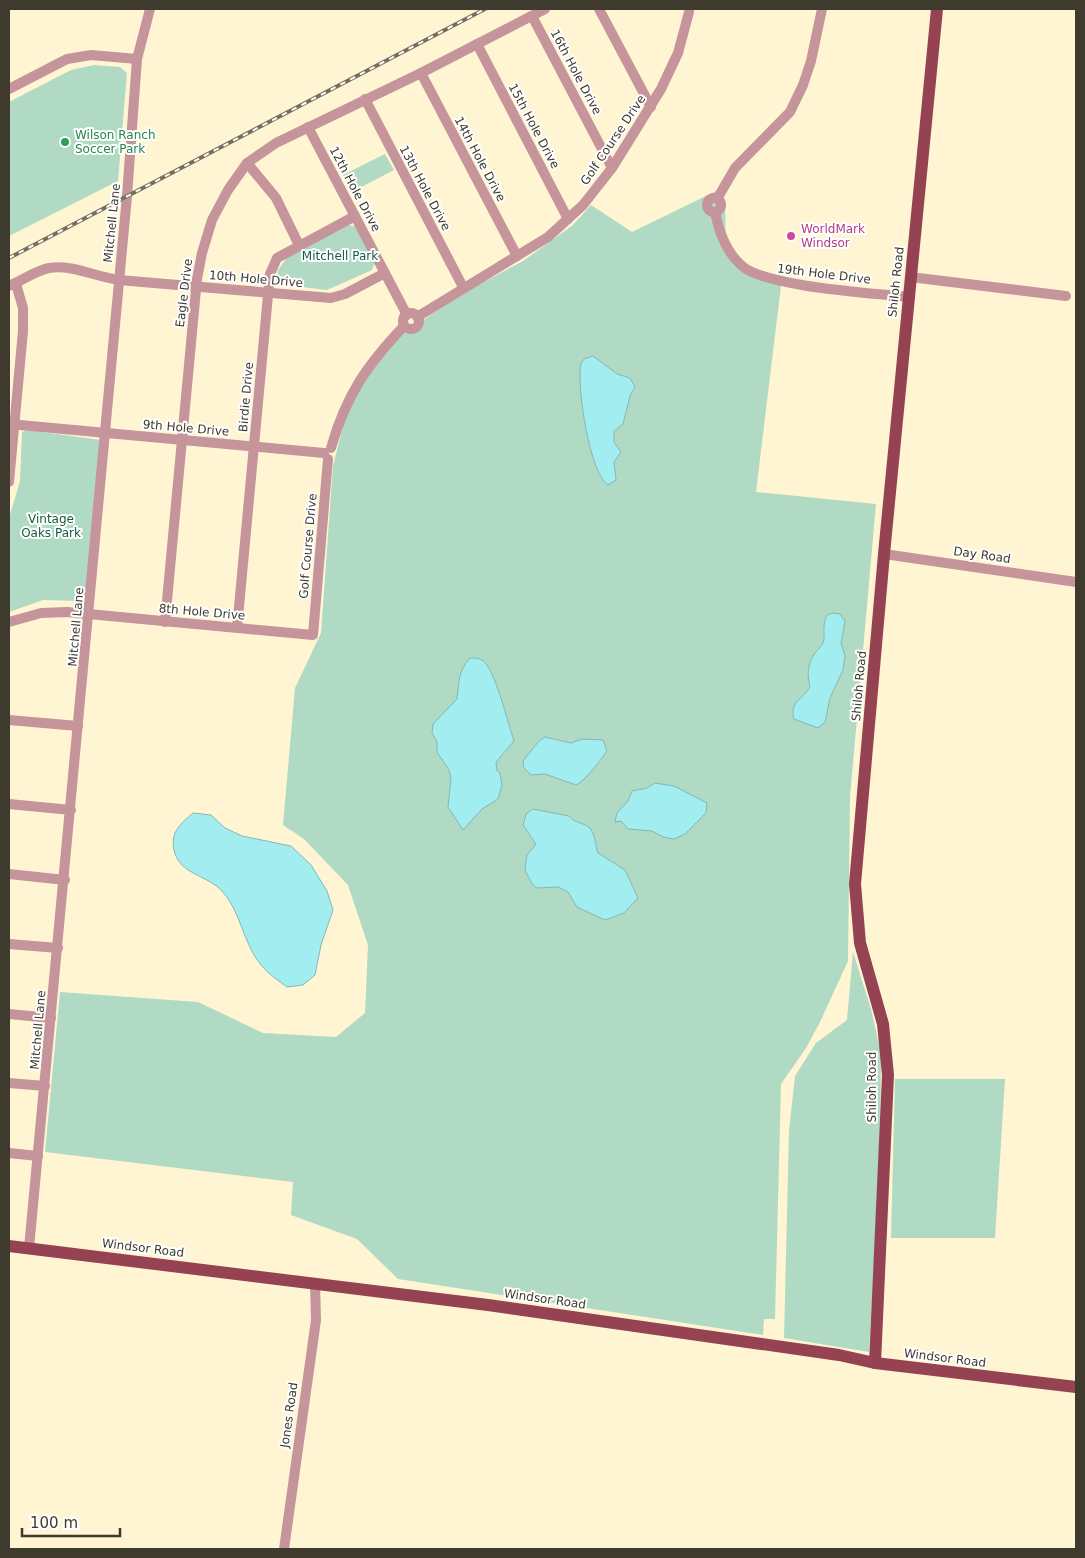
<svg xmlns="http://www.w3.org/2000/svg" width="1085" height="1558" font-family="'DejaVu Sans',sans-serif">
<rect width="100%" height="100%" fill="#fff5d2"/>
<g fill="#b0dac4">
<polygon points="94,65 120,67 127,73 118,181 9,236 9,102 71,70"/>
<polygon points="385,154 394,170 352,192 343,175"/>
<polygon points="716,191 725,202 726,253 749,274 781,286 756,492 876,504 850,797 848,961 820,1022 806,1048 781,1084 775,1319 764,1319 763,1335 398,1279 357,1239 291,1215 293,1182 45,1152 60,992 198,1002 263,1033 336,1037 365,1013 368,945 348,885 304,839 283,825 295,688 321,633 333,466 347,410 380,357 396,339 461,294 523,261 573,225 591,205 632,232"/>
<polygon points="346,224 356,227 375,262 372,270 327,290 276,284 278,270 289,255"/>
<polygon points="27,430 101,440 86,597 81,601 43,600 9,612 9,518 20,481 22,432"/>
<polygon points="853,952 871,1009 881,1054 880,1155 869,1352 784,1338 789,1131 795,1076 816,1043 847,1020"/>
<polygon points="895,1079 1005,1079 995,1238 891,1238"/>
</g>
<g fill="#a2edf0" stroke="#84b7b6">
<path d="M593,356L617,374L630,378L635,387L630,396L623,424L614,431V442L621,452L614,462L616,480L608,485C590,475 576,385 581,363L584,359Z"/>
<path d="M833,613L840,614L845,621L841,643L845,656L843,670L830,698L825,722L818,728L794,719C789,702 803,699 810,687C807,674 807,665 815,653C817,650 822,646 823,643C826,634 821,629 827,615Z"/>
<path d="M470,658C474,658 479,658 482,660C494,666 509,726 514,741L496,762L497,771L500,773L502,785L498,799L482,809L463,830L448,807L451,778L449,770L437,752V742L432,733L433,724L457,699C459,682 458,671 470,658Z"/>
<path d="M545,737L571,743L582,739L603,740L607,751C600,761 586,780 576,785L545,774L531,775L524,768L523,761L539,741Z"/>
<polygon points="655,783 674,786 707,803 706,813 685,834 674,839 663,837 652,831 628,829 621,821 615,822 617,813 628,801 632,791 647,788"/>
<path d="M533,809L569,816C574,822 576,821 583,824C596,828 594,842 598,853L625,870L638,898L624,913L605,920L577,907L568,892L558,887L537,888L532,884L525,870L526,861L527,855L536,844L523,825L526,814Z"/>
<path d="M193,813L211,815L225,828L242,836L291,846L311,865L327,891L333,910L321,945L315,975L303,985L287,987C278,980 268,974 261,965C242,942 241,909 219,888C204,875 179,873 174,850C170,832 181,823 193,813Z"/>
</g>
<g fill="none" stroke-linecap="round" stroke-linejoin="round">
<g stroke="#c6949b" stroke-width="10">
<polyline points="599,9 651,107"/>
<polyline points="532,16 612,168"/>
<polyline points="477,44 568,219"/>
<polyline points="421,73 517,256"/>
<polyline points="9,89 67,59 91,55 137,59"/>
<polyline points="365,99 463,287"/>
<polyline points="308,127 407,315"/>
<polyline points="247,163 276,198 299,245"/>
<circle cx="714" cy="205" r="7"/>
<polyline points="717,199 735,168 790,112 803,85 811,61 822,9"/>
<path d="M715,212C719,233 726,252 742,266C767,287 872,293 908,297"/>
<polyline points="910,277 1066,296"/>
<path d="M9,286C21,281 35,271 49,268C72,264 96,277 119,280L331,298L345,294L385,273"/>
<circle cx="411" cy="321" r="8"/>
<polyline points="417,317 548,237 583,205 612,168 661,89 678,53 689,12"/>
<polyline points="9,424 324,453"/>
<path d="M331,448C346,395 367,365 404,326"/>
<polyline points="9,482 23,331 23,308 16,284"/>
<polyline points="884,554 1076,582"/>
<polyline points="9,622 41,613 67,612 313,635 328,459"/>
<polyline points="165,622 197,279 202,253 212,220 228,190 247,163 276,143 421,73 545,9"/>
<polyline points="237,628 270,274 277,258 355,216"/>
<polyline points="9,720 78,726"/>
<polyline points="9,804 71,810"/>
<polyline points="9,874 65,880"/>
<polyline points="9,944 58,948"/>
<polyline points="9,1014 51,1018"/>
<polyline points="9,1083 45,1086"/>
<polyline points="9,1153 38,1156"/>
<polyline points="29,1248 127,196 137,59 150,9"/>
<polyline points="284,1549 316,1320 315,1284"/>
</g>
<g stroke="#954253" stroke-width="12">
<polyline points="9,1246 488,1305 839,1355 875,1363 1076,1387"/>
<polyline points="875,1363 888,1075 883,1024 860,943 855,884 884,554 937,9"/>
</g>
<defs>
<polyline id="rail" points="9,258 485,9"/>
</defs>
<use href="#rail" stroke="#756f5c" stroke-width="4"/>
<use href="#rail" stroke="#fff" stroke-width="2" stroke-dasharray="5.5" stroke-linecap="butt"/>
</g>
<circle fill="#2e9e5b" stroke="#fff" stroke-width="2" cx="65" cy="142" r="5"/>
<circle fill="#d1479c" stroke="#fff" stroke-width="2" cx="791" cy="236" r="5"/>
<g text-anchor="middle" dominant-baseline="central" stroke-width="4" stroke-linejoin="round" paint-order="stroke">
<g font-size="12" fill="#3e3a2d" stroke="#fff">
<text transform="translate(576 72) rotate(62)">16th Hole Drive</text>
<text transform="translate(534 126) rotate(62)">15th Hole Drive</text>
<text transform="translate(613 140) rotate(-56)">Golf Course Drive</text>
<text transform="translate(480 159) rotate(62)">14th Hole Drive</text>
<text transform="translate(425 188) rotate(62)">13th Hole Drive</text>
<text transform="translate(355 189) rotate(62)">12th Hole Drive</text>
<text transform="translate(112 223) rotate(-84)">Mitchell Lane</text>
<text transform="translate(824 274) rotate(7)">19th Hole Drive</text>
<text transform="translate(256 279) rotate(5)">10th Hole Drive</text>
<text transform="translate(896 282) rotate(-84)">Shiloh Road</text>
<text transform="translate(184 293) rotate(-83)">Eagle Drive</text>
<text transform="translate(246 397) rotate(-85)">Birdie Drive</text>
<text transform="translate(186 428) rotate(5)">9th Hole Drive</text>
<text transform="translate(308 546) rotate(-85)">Golf Course Drive</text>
<text transform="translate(982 555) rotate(8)">Day Road</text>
<text transform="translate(202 612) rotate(5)">8th Hole Drive</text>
<text transform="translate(76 627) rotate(-85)">Mitchell Lane</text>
<text transform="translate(859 686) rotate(-85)">Shiloh Road</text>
<text transform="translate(38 1030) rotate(-85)">Mitchell Lane</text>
<text transform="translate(872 1087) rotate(-90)">Shiloh Road</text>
<text transform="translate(143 1248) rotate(7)">Windsor Road</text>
<text transform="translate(545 1299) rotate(8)">Windsor Road</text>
<text transform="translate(945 1358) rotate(7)">Windsor Road</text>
<text transform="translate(289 1415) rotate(-82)">Jones Road</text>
</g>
<g font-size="12" fill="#27864d" stroke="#fff" text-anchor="start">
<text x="75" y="135">Wilson Ranch<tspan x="75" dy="14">Soccer Park</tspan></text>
</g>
<g font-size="12" fill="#b23c85" stroke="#fff" text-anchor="start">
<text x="801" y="229">WorldMark<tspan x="801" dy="14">Windsor</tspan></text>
</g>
<g font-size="12" fill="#135b3f" stroke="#fff">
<text x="340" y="256">Mitchell Park</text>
<text x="51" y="519">Vintage<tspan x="51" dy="14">Oaks Park</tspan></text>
</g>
</g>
<rect width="1085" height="1558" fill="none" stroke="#3e3a2d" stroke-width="20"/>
<path d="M22 1528v8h98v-8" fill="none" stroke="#3e3a2d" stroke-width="2.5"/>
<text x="30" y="1528" font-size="15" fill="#3e3a2d" stroke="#ffffff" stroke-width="4" paint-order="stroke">100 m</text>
</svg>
